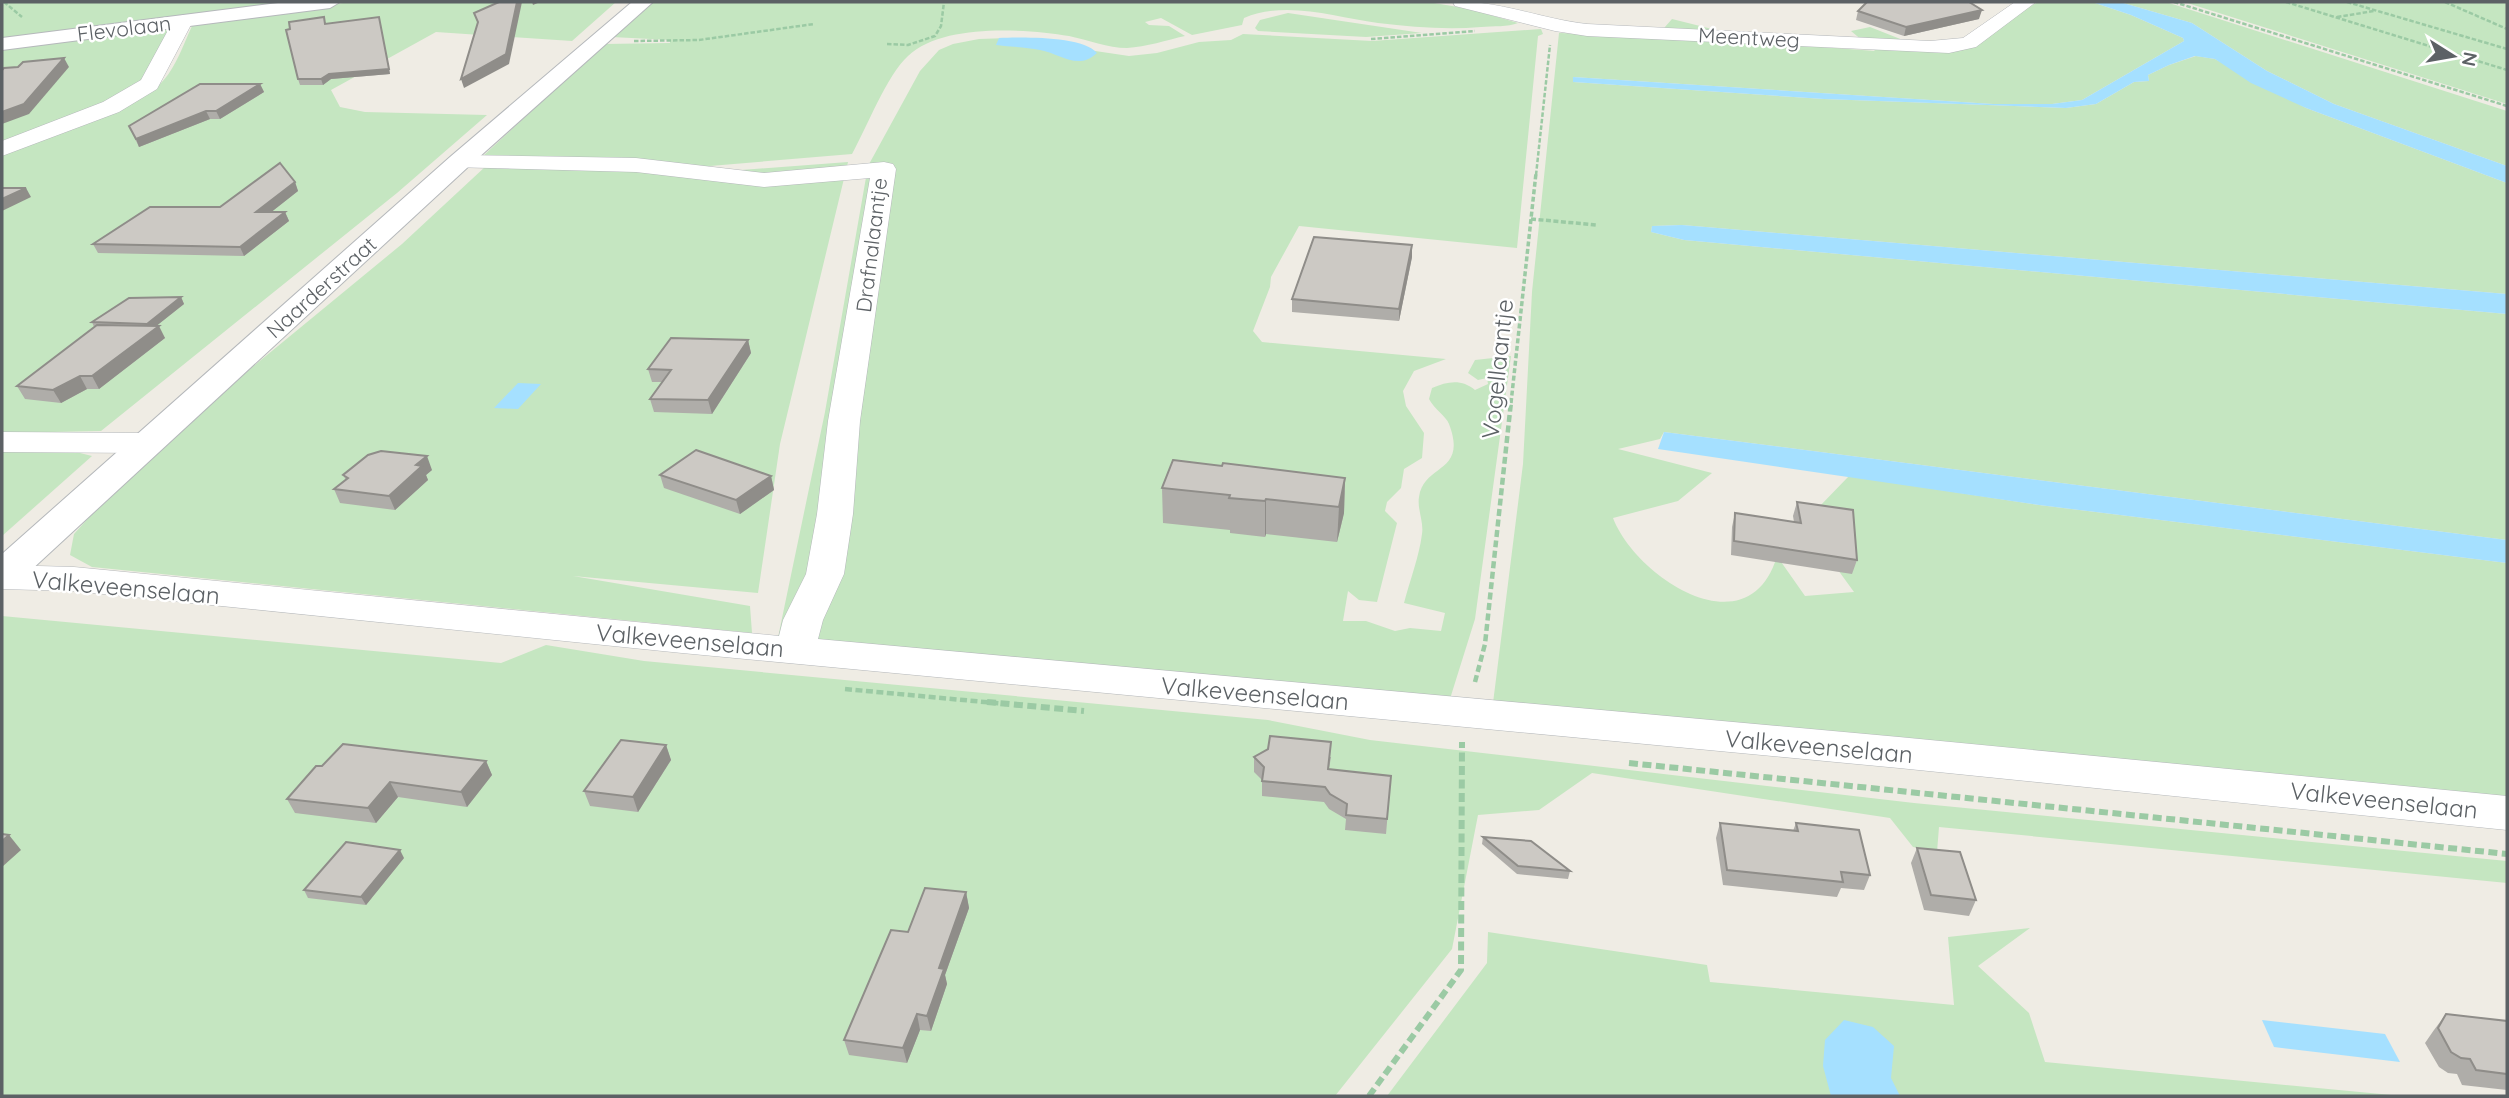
<svg xmlns="http://www.w3.org/2000/svg" width="2509" height="1098" font-family="Quicksand,sans-serif">
<rect width="100%" height="100%" fill="#efece4"/>
<g fill="#c5e6c1">
<polygon points="2,2 307,2 2,41"/>
<path d="M351,2H616L572,41L436,32L331,90L340,107L365,112L487,115L397,193L101,431L2,433V153C51,135 120,119 160,84C176,69 184,42 194,22Z"/>
<path d="M650,2H1428L1470,9L1518,23C1508,27 1493,26 1481,27C1446,30 1413,27 1378,23C1334,17 1287,0 1244,18L1242,25L1192,35L1161,18L1145,22L1149,25L1169,26L1185,36C1167,40 1146,47 1127,48C1108,48 1088,40 1069,36C1025,29 943,23 908,56C887,75 867,127 852,154L698,167L483,156L604,44L670,43V40L612,37Z"/>
<path d="M2038,2H2092L2131,15L2183,38L2184,41L2082,100L2052,104H1993L1573,77V82L1824,99L2066,108L2096,104L2134,82L2149,81L2148,75L2169,65L2196,56L2215,59L2306,108L2507,183V294L1682,225L1652,226L1651,232L1684,240L2507,314V540L1664,432L1660,439L1618,449L1712,473L1678,501L1613,518C1636,578 1749,651 1777,556L1805,596L1854,592L1822,548L1817,509L1849,476L2039,505L2507,563V800L1493,703L1523,464L1532,292L1559,33L1657,36L1672,19L1768,43L1875,51L1851,31L1870,27L1913,44L1952,52Z"/>
<polygon points="2120,2 2166,2 2507,111 2507,166 2334,104 2267,71 2192,23"/>
<polygon points="2184,2 2507,2 2507,104"/>
<polygon points="1288,13 1422,33 1366,37 1258,31 1255,28 1260,20"/>
<path d="M170,26C164,45 156,68 139,82C99,113 48,128 2,144V47Z"/>
<path d="M1541,29L1543,34L1538,36L1517,248L1299,226L1271,277L1270,287L1253,331L1262,342L1446,359L1414,371L1403,391L1406,406L1424,433L1422,458L1404,469L1401,488L1387,502L1385,511L1397,523L1377,602L1359,600L1348,591L1343,621H1366L1395,631L1410,628L1441,631L1445,613L1404,603C1410,580 1419,557 1422,534C1424,522 1417,509 1419,497C1424,463 1468,474 1449,424C1446,416 1434,409 1429,399L1432,388C1448,381 1462,379 1475,390L1488,384L1487,378L1478,380L1468,373L1475,360L1511,356L1475,619L1449,702L776,647L825,412L868,166L920,71L939,50L953,44L979,39L1008,38L1129,56L1157,53L1199,42L1231,40L1243,34L1372,41Z"/>
<polygon points="848,162 780,444 758,593 573,576 750,606 752,633 92,567 70,555 74,534 107,497 194,415 402,244 486,166 701,173"/>
<polygon points="2,451 76,452 92,456 2,536"/>
<polygon points="2,616 501,663 546,645 644,661 1268,720 1370,740 1914,803 2507,861 2507,883 1939,827 1937,852 1913,847 1890,818 1592,773 1539,810 1478,815 1452,949 1335,1096 2,1096"/>
<polygon points="2030,928 1978,966 2029,1013 2045,1062 2402,1096 1387,1096 1487,963 1488,932 1707,965 1710,982 1954,1005 1948,937"/>
</g>
<g fill="#a5e0ff">
<polygon points="2092,2 2120,2 2192,23 2267,71 2334,104 2507,166 2507,183 2306,108 2251,83 2215,59 2195,56 2169,65 2148,75 2149,81 2134,82 2096,104 2066,108 1824,99 1573,82 1573,77 1993,104 2052,104 2082,100 2184,41 2183,38 2131,15"/>
<path d="M999,38C1021,37 1083,36 1097,53C1078,71 1061,54 1040,50C1026,47 1011,47 996,45Z"/>
<polygon points="1682,225 2507,294 2507,314 1684,240 1651,232 1652,226"/>
<polygon points="518,383 541,384 518,409 494,408"/>
<polygon points="1664,432 2507,540 2507,563 2039,505 1658,449"/>
<polygon points="1844,1020 1873,1027 1894,1046 1891,1078 1900,1096 1831,1096 1823,1066 1825,1040"/>
<polygon points="2262,1020 2385,1034 2400,1062 2274,1047"/>
</g>
<g fill="none" stroke-linecap="round" stroke-linejoin="round">
<defs>
<g id="minor">
<path d="M1453,2C1499,0 1541,19 1587,24L1930,41L1963,38L2015,2H2036L1976,47L1949,53L1587,36L1555,31L1455,6Z"/>
<polygon points="183,15 193,21 157,89 119,112 2,156 2,141 103,102 141,80 173,21"/>
<polygon points="459,155 636,158 764,173 884,162 893,164 896,169 860,421 853,514 844,574 823,620 818,639 1899,737 2507,796 2507,830 1899,768 682,653 74,591 2,589 2,565 74,567 779,636 783,620 806,574 817,514 828,421 870,178 764,187 636,172 451,167 447,162 451,157"/>
<polygon points="2,432 147,433 159,436 164,443 159,450 147,453 2,452"/>
</g>
<g id="tertiary">
<polygon points="286,2 340,2 330,8 2,50 2,38"/>
<polygon points="632,2 653,2 468,167 16,584 2,587 2,554 450,157"/>
</g>
</defs>
<use href="#minor" stroke="#b5b8bb" stroke-width="1"/>
<use href="#tertiary" stroke="#b5b8bb" stroke-width="2"/>
<g stroke="#9bcaa4" stroke-width="2.5" stroke-dasharray="4.5 2" stroke-linecap="butt">
<polyline points="4,2 22,17"/>
<polyline points="2174,2 2507,106"/>
<polyline points="2286,2 2507,70"/>
<polyline points="2347,2 2507,49"/>
<polyline points="2445,2 2507,29"/>
<polyline points="2337,17 2374,11"/>
<polyline points="1371,39 1475,31"/>
<polyline points="634,41 699,40 814,24"/>
<polyline points="887,44 908,45 935,36 941,26 944,2"/>
<polyline points="1536,175 1550,45"/>
</g>
<g stroke="#9bcaa4" stroke-width="3.5" stroke-dasharray="5 2.5" stroke-linecap="butt">
<polyline points="1531,219 1597,225"/>
<polyline points="1511,403 1536,173"/>
</g>
<g stroke="#9bcaa4" stroke-width="4.5" stroke-dasharray="7 3.5" stroke-linecap="butt">
<polyline points="1475,682 1485,644 1511,402"/>
<polyline points="845,689 1006,704"/>
</g>
<g stroke="#9bcaa4" stroke-width="6" stroke-dasharray="9 4.5" stroke-linecap="butt">
<polyline points="987,702 1084,711"/>
<polyline points="1629,763 2507,854"/>
<polyline points="1369,1096 1461,970 1462,742"/>
</g>
<use href="#minor" fill="#fff" fill-rule="evenodd"/>
<use href="#tertiary" fill="#fff" fill-rule="evenodd"/>
</g>
<g fill="#afada9">
<polygon points="1858,11 1979,19 1904,36 1856,20"/>
<polygon points="379,17 390,74 331,79 323,85 300,85 298,79 326,24"/>
<polygon points="260,84 264,92 220,119 210,119 139,147 129,126"/>
<polygon points="295,182 298,191 271,212 285,212 289,221 244,256 98,253 93,244 220,207"/>
<polygon points="1412,257 1399,321 1292,312 1292,299"/>
<polygon points="181,297 184,304 156,326 165,338 99,389 87,389 61,403 25,399 17,386 94,327 92,322"/>
<polygon points="748,340 751,353 712,414 654,412 650,399 662,382 652,382 648,369"/>
<polygon points="432,470 426,475 428,480 395,510 340,503 334,489 346,480 343,475"/>
<polygon points="660,475 771,476 774,490 740,514 664,488"/>
<polygon points="1345,478 1344,513 1337,542 1266,534 1265,537 1230,533 1230,530 1163,523 1162,488"/>
<polygon points="1797,502 1857,560 1852,574 1731,555 1732,527 1735,513 1794,522 1793,516"/>
<polygon points="666,745 671,760 638,812 590,806 584,791"/>
<polygon points="1254,757 1331,757 1329,769 1391,776 1386,834 1345,830 1346,819 1329,809 1324,802 1262,796 1262,780 1254,772"/>
<polygon points="486,761 492,775 467,807 398,797 376,823 295,813 287,799 322,766"/>
<polygon points="1720,823 1793,831 1796,823 1870,875 1864,890 1841,888 1837,897 1723,885 1716,838"/>
<polygon points="1483,837 1570,871 1568,879 1517,874 1482,844"/>
<polygon points="1917,848 1976,900 1969,916 1924,910 1911,863"/>
<polygon points="404,858 366,905 308,898 304,890"/>
<polygon points="966,892 969,908 945,975 947,984 931,1031 920,1030 907,1063 849,1055 844,1040 908,932"/>
<polygon points="2446,1014 2507,1021 2507,1090 2462,1085 2457,1074 2448,1073 2439,1067 2425,1043 2434,1030"/>
</g>
<g fill="#8f8d89">
<polygon points="517,2 522,2 509,64 464,88 461,79"/>
<polygon points="532,2 540,2 533,5"/>
<polygon points="1982,10 1979,19 1904,36 1906,27"/>
<polygon points="379,17 390,74 331,79 323,85 321,79"/>
<polygon points="64,58 69,67 29,114 2,124 2,112"/>
<polygon points="260,84 264,92 220,119 216,111"/>
<polygon points="206,111 210,119 139,147 136,139"/>
<polygon points="295,182 298,191 260,221 256,212"/>
<polygon points="26,188 31,197 2,211 2,199"/>
<polygon points="285,212 289,221 244,256 240,247"/>
<polygon points="1412,245 1412,257 1399,321 1399,309"/>
<polygon points="181,297 184,304 150,331 147,324"/>
<polygon points="159,326 165,338 99,389 92,376"/>
<polygon points="748,340 751,353 712,414 708,400"/>
<polygon points="80,376 87,389 61,403 53,390"/>
<polygon points="427,456 432,470 426,475 428,480 395,510 389,496 416,465"/>
<polygon points="771,476 774,490 740,514 736,500"/>
<polygon points="1345,478 1344,513 1337,542 1339,507"/>
<polygon points="1266,499 1266,534 1265,537 1265,501"/>
<polygon points="666,745 671,760 638,812 633,797"/>
<polygon points="486,761 492,775 467,807 461,792"/>
<polygon points="390,782 398,797 376,823 368,808"/>
<polygon points="9,835 21,850 2,867 2,841"/>
<polygon points="400,850 404,858 366,905 361,897"/>
<polygon points="966,892 969,908 945,975 947,984 931,1031 927,1016 939,968"/>
<polygon points="917,1014 920,1030 907,1063 903,1048"/>
</g>
<g fill="#ccc9c4" stroke="#8f8d89" stroke-width="2">
<polygon points="499,2 517,2 506,54 461,79 478,22 474,13"/>
<polygon points="1867,2 1969,2 1982,10 1906,27 1858,11"/>
<polygon points="324,17 325,24 379,17 389,69 329,74 321,79 298,79 286,30 290,29 289,22"/>
<polygon points="64,58 24,104 2,112 2,70 4,68 18,67 23,62"/>
<polygon points="200,84 260,84 216,111 206,111 136,139 129,126"/>
<polygon points="280,163 295,182 256,212 285,212 240,247 93,244 150,207 220,207"/>
<polygon points="2,188 26,188 2,199"/>
<polygon points="1314,237 1412,245 1399,309 1292,299"/>
<polygon points="181,297 147,324 92,322 129,298"/>
<polygon points="97,325 159,326 92,376 80,376 53,390 17,386"/>
<polygon points="671,338 748,340 708,400 650,399 671,370 648,369"/>
<polygon points="696,450 771,476 736,500 660,475"/>
<polygon points="381,451 427,456 416,465 422,466 389,496 334,489 348,478 343,475 368,455"/>
<polygon points="1173,460 1222,466 1223,463 1345,478 1339,507 1266,499 1265,501 1229,498 1230,495 1162,488"/>
<polygon points="1797,502 1853,510 1857,560 1734,541 1735,513 1801,523"/>
<polygon points="1270,736 1331,742 1328,769 1391,776 1387,819 1346,815 1347,804 1330,794 1325,787 1262,781 1264,767 1254,757 1268,749"/>
<polygon points="621,740 666,745 633,797 584,791"/>
<polygon points="343,744 486,761 461,792 390,782 368,808 287,799 316,766 322,766"/>
<polygon points="1720,823 1798,831 1796,823 1859,830 1870,875 1841,872 1843,882 1727,870"/>
<polygon points="2,834 9,835 2,841"/>
<polygon points="1483,837 1531,841 1570,871 1518,866"/>
<polygon points="346,842 400,850 361,897 304,890"/>
<polygon points="1917,848 1960,852 1976,900 1931,895"/>
<polygon points="925,888 966,892 939,968 944,969 927,1016 917,1014 903,1048 844,1040 891,930 908,932"/>
<polygon points="2446,1014 2507,1021 2507,1074 2476,1070 2470,1059 2461,1058 2451,1052 2438,1028"/>
</g>
<g text-anchor="middle" dominant-baseline="central" stroke-width="5" stroke-linejoin="round" paint-order="stroke">
<g font-size="21" fill="#5c6165" stroke="#fff">
<text transform="translate(124 28) rotate(-7)">Flevolaan</text>
<text transform="translate(1749 37) rotate(3)">Meentweg</text>
<text transform="translate(871 245) rotate(-83)">Drafnalaantje</text>
<text transform="translate(321 287) rotate(-42)">Naarderstraat</text>
</g>
<g font-size="24" fill="#5c6165" stroke="#fff">
<text transform="translate(1497 369) rotate(-84)">Vogellaantje</text>
<text transform="translate(126 587) rotate(5)">Valkeveenselaan</text>
<text transform="translate(690 640) rotate(5)">Valkeveenselaan</text>
<text transform="translate(1255 693) rotate(5)">Valkeveenselaan</text>
<text transform="translate(1819 746) rotate(5)">Valkeveenselaan</text>
<text transform="translate(2384 800) rotate(6)">Valkeveenselaan</text>
</g>
</g>
<rect width="2509" height="1098" fill="none" stroke="#5c6165" stroke-width="7"/>
<g transform="translate(2453 56) rotate(101)" stroke="#ffffff" stroke-width="5" paint-order="stroke">
<path d="M0-5L12 26L0 18L-12 26Z" fill="#5c6165"/>
<text y="-10" font-size="19" font-weight="bold" text-anchor="middle" fill="#5c6165">N</text>
</g>
</svg>
